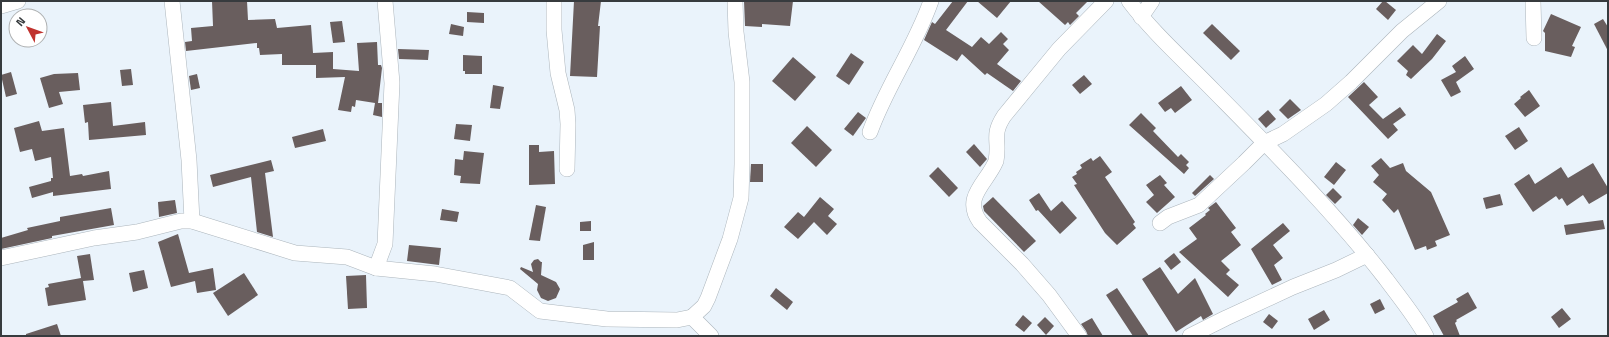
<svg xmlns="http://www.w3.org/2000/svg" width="1609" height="337" font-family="'Titillium Web',sans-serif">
<rect width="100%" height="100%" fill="#eaf3fb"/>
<g fill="#695e5e">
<polygon points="212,1 247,1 248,20 275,19 277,28 311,25 313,53 333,52 333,69 359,71 357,43 377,42 378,65 381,65 382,68 378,103 382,103 382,117 373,115 375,103 356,100 355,107 352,106 351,112 338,110 345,77 316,78 316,65 282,65 282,54 260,55 259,48 257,48 257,43 186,51 185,42 192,41 191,28 213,26"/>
<polygon points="574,1 601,1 598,26 600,26 597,77 570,76"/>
<polygon points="744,1 793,1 790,26 762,24 762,27 745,26"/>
<polygon points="953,1 968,1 946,30 972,47 981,37 989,44 1001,32 1008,39 1003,44 1009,50 997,64 1021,81 1013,91 987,73 985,75 962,54 957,61 924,40 932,22 935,24"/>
<polygon points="977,1 1011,1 997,18"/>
<polygon points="1038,1 1088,1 1076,13 1079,16 1070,25 1068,22 1065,25"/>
<polygon points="1383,1 1385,1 1396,10 1388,20 1376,9"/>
<polygon points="467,12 484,13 484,23 467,22"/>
<polygon points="1551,14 1581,27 1572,46 1575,47 1571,57 1545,51 1545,33 1543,31"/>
<polygon points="1603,19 1608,27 1608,51 1594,24"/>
<polygon points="342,21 345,42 333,43 330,22"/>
<polygon points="451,24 464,27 463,36 449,34"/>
<polygon points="1212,24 1240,51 1231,60 1203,33"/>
<polygon points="1437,34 1446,41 1432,59 1411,79 1406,75 1408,71 1397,61 1413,45 1422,54"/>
<polygon points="398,49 429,50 428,60 399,59"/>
<polygon points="851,53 864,62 849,85 836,76"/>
<polygon points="463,55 482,56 482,74 465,74 465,71 463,71"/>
<polygon points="1465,56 1474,69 1456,82 1461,92 1451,97 1441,80 1456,72 1452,66"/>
<polygon points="793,57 816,77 795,101 772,81"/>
<polygon points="131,69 133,85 122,86 120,70"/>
<polygon points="11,72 17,94 6,97 1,75"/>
<polygon points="78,73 80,90 59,92 63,104 49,108 40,78 54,74"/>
<polygon points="197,74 200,88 191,90 189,76"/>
<polygon points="1084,75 1092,84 1080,94 1072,85"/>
<polygon points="1364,82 1378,97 1369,105 1383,119 1400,107 1406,115 1393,124 1398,130 1388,139 1348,97"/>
<polygon points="493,85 504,87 500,109 490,108"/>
<polygon points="1181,86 1192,100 1175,113 1171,108 1165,112 1158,103"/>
<polygon points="1529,90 1540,106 1525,117 1514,104 1521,98 1520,97"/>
<polygon points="1290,99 1301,110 1288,119 1279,110"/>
<polygon points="111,102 113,126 145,122 146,135 89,140 88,122 85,123 83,105"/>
<polygon points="1268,110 1276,119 1266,128 1258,119"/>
<polygon points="858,112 866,118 853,136 844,129"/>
<polygon points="1141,113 1156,128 1153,131 1178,157 1181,154 1189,162 1186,165 1189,168 1184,174 1129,125"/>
<polygon points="39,121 42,131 64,128 70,176 82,174 83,176 109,171 111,189 53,196 53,192 32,198 29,187 51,181 51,178 53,178 51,157 35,161 32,149 20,152 14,128"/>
<polygon points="456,124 472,125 470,141 454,139"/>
<polygon points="807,126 832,150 816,167 791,143"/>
<polygon points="1519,127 1528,141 1515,150 1505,136"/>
<polygon points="323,129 326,141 295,148 292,137"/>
<polygon points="974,144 987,159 980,167 966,152"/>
<polygon points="529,145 539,145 539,152 554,151 555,184 529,185"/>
<polygon points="464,151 484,153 480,184 460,183 461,176 454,175 455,159 463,160"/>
<polygon points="1100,156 1112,172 1105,177 1135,222 1133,224 1136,228 1117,245 1105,233 1074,185 1077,184 1072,177 1077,174 1076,172 1082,168 1080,165 1091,158 1093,161"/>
<polygon points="1381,158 1390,168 1403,163 1406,171 1431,192 1450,235 1435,241 1437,246 1427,250 1426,246 1415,250 1398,209 1394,213 1382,200 1387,194 1373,182 1379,175 1371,166"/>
<polygon points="271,160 274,171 265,173 273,237 257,232 251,177 213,187 210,175"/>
<polygon points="1336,162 1346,170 1334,185 1324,177"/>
<polygon points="1593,163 1608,188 1608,193 1589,204 1583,195 1567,206 1562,198 1559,200 1556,196 1533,212 1514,184 1529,174 1535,184 1561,167 1568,178"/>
<polygon points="751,164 763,164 763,182 750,182"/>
<polygon points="938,167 958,188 949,197 929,176"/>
<polygon points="1160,175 1167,183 1164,185 1175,197 1157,213 1146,202 1154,195 1146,185"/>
<polygon points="1210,175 1214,179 1195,196 1192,193"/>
<polygon points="1333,188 1342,197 1335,204 1326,195"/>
<polygon points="1039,193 1051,211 1062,201 1077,218 1060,234 1038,210 1036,211 1029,200"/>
<polygon points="1500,194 1503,205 1486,209 1483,198"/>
<polygon points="820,197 834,209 828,216 837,224 827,235 814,222 798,239 784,227 798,212 804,217"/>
<polygon points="993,197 1036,241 1024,252 984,211 983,206"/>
<polygon points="175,200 177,213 159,217 158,202"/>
<polygon points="1216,202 1236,228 1231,232 1241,245 1221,261 1230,270 1226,274 1239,285 1228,297 1179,252 1197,239 1189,228 1206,215 1205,214 1210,210 1208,208"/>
<polygon points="536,205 546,207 540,241 529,240"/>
<polygon points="111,208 114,225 52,236 52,238 1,249 1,238 28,230 27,228 60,221 60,217"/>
<polygon points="442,209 459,212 457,222 440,220"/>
<polygon points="1358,218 1369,227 1362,235 1353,225"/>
<polygon points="1603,220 1605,229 1566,235 1564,225"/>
<polygon points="591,221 591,231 580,231 580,222"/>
<polygon points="1283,223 1290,231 1273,245 1283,258 1274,265 1282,280 1272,285 1251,249"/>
<polygon points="178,234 189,273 213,268 216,290 197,293 195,281 171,287 158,242"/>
<polygon points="594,242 594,260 583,260 583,245"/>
<polygon points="409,245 441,248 439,265 407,261"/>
<polygon points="1174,253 1181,262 1171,270 1164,261"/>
<polygon points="90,254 94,280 83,281 86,300 48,306 45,288 49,287 48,284 81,278 77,256"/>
<polygon points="538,259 541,262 542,262 541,275 556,282 560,289 556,298 548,301 541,298 537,290 538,284 520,269 521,267 533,272 531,264 534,260"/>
<polygon points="1160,267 1178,294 1195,278 1213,314 1203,320 1201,316 1176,332 1142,279"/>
<polygon points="144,270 148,288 133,292 129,273"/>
<polygon points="244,273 258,295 228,316 213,293"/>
<polygon points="366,275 367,308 348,309 346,276"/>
<polygon points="776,288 793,302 787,310 770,296"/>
<polygon points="1117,288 1149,336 1133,336 1106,295"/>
<polygon points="1468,292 1477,308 1456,320 1457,321 1455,323 1460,336 1444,336 1433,316 1458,302 1456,299"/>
<polygon points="1380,299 1385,309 1375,314 1370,304"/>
<polygon points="1562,308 1571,319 1559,328 1551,317"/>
<polygon points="1324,310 1330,320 1314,330 1308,319"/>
<polygon points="1269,314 1278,321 1272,329 1263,322"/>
<polygon points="1023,315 1032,323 1024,332 1015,325"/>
<polygon points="1045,317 1054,326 1046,335 1037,325"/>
<polygon points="1092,318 1103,336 1088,336 1086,331 1081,324"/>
<polygon points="57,324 61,336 26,336 26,334"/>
</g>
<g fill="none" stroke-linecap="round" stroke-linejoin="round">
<defs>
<g id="minor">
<polyline points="172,1 189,160 192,221"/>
<polyline points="554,1 554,30 558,73 567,110 568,124 567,169"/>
<path d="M1129,1C1154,34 1185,61 1214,91C1274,152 1334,212 1386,279C1400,298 1415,316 1426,336"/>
<polyline points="1533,1 1534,38"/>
<polyline points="1,6 18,1"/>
<polyline points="1141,17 1152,1"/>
<path d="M870,132C886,87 915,47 931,1"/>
<polyline points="1160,223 1168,217 1199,205 1244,163 1264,143 1283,134 1326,104 1351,82 1402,31 1439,1"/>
<polyline points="1,258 94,238 137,232 181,221 192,221 295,253 347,257 376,268 435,274 510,288 540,311 607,319 677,320 692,317 711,336"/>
<polyline points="376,268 385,244 392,83 385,1"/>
<polyline points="692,317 704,306 708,298 730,239 741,198 742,164 742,82 736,32 735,1"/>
<path d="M1079,336L1049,295L1022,264L980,222C962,197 987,183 996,161C1000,140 991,136 1004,116L1059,49L1106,1"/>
<polyline points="1190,336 1226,318 1293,287 1336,270 1367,255"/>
</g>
</defs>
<use href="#minor" stroke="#acb5bc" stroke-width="16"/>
<use href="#minor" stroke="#fff" stroke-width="15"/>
</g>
<rect width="1609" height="337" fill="none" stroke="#373b3e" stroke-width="4"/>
<g transform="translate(28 28) rotate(311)"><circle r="19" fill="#ffffff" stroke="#afb1b2"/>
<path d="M0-3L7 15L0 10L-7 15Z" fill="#c0322e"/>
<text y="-6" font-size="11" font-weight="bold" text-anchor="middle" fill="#373b3e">N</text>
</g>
</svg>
